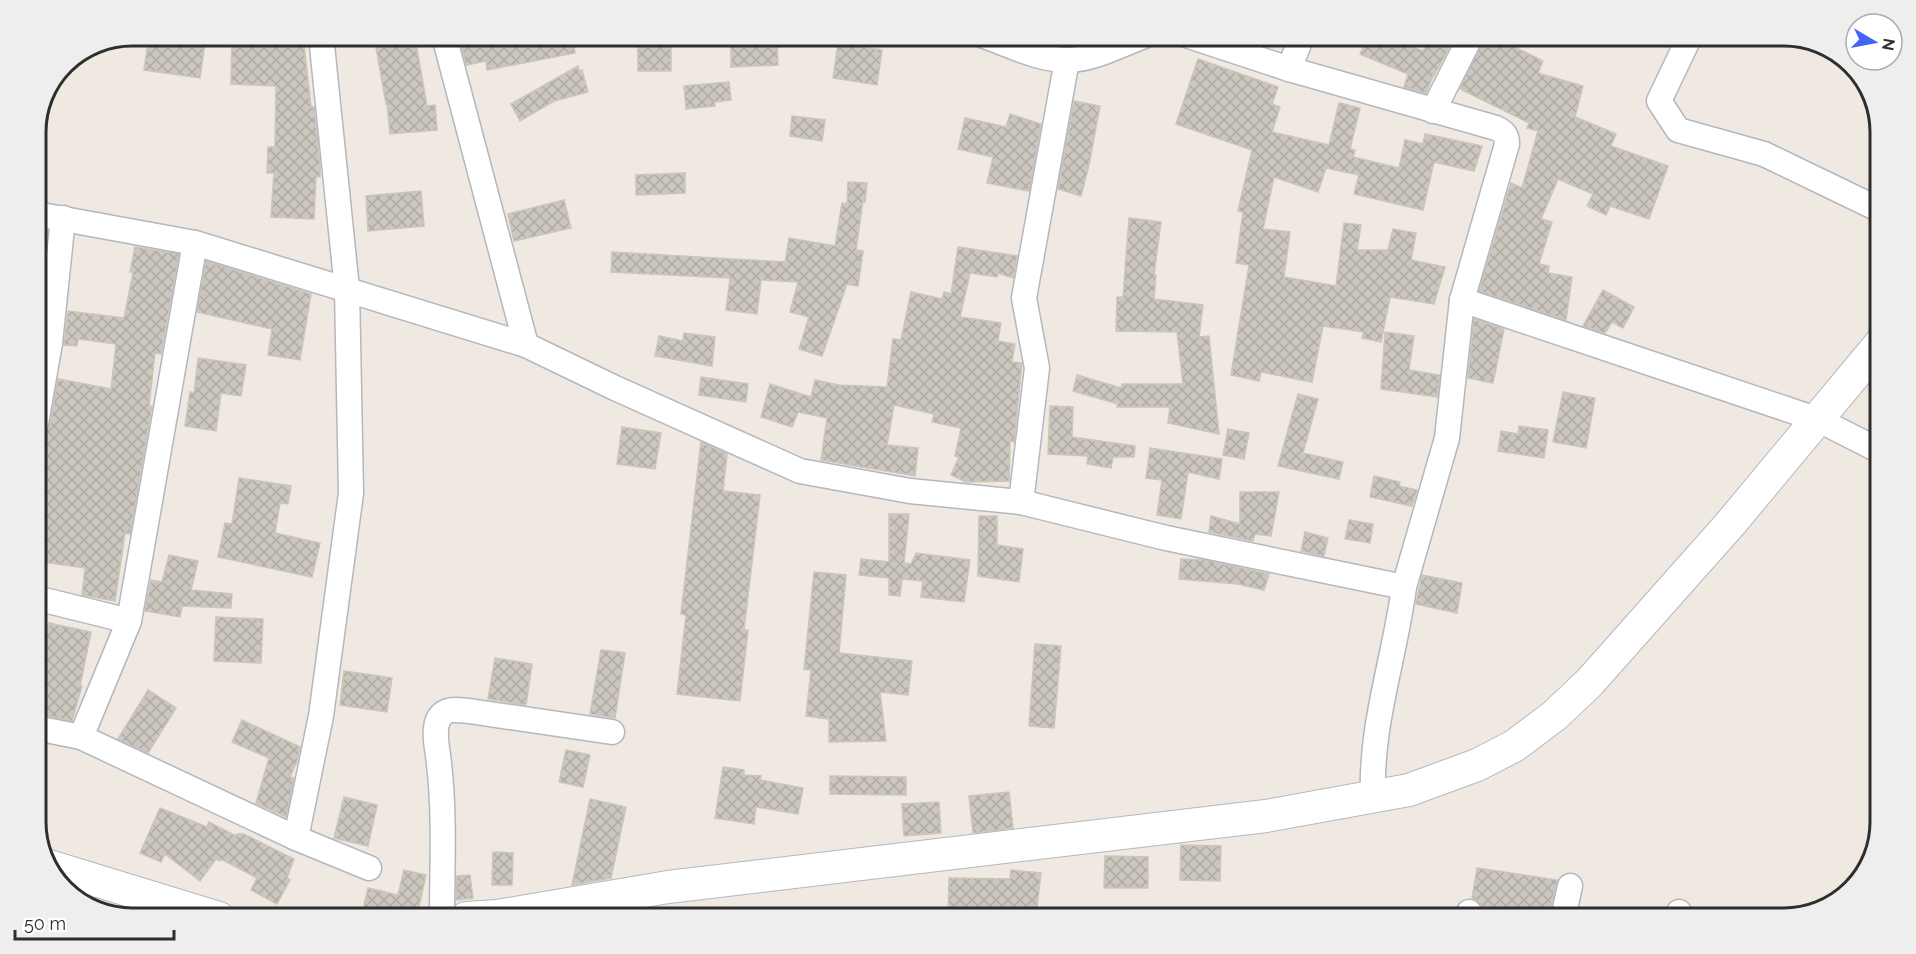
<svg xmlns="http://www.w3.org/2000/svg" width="1916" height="954" font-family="Raleway,sans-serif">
<defs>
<pattern id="building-cross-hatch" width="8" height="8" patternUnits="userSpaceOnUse" patternTransform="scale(1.5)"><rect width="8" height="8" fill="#cbc7bf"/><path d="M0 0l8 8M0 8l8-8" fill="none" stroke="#afaba4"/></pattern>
</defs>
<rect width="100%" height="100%" fill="#efe9e1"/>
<g fill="url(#building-cross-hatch)" stroke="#cbc5ba" stroke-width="1.5">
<polygon points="149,36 206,36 200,78 144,70"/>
<polygon points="232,36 303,36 311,107 314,107 320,166 320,177 316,176 314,219 271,217 274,173 267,173 268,147 275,147 276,86 231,84"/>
<polygon points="374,36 410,36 410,45 416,43 427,106 435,105 437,130 390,134 387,103 386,104"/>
<polygon points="459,36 572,36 575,53 487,70 486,61 466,65"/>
<rect x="638" y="36" width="33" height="35"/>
<polygon points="1368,36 1386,36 1423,51 1431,36 1455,36 1434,76 1433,76 1426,93 1404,87 1408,74 1360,54"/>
<polygon points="1485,36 1492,36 1543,61 1538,73 1583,86 1575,117 1616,134 1611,146 1668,166 1649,219 1610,206 1606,215 1587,206 1593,194 1558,179 1541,219 1552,222 1539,264 1549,266 1548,273 1572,277 1566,320 1479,291 1511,183 1522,188 1538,131 1527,128 1529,123 1460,89"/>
<polygon points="777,43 778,65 731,67 731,45"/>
<polygon points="838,44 882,50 877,85 833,78"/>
<polygon points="1198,59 1278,87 1272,104 1280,107 1272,132 1329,145 1339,103 1360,108 1350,149 1355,150 1353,157 1399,168 1405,140 1423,144 1425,134 1482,146 1474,171 1434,162 1423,210 1354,194 1359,175 1326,168 1318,192 1274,177 1263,229 1290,232 1284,277 1336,286 1344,223 1361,225 1357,250 1388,250 1393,229 1416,233 1411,260 1445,267 1434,304 1390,297 1381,342 1362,338 1364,332 1323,326 1312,382 1261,372 1259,381 1231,375 1249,265 1236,263 1243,212 1238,211 1252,150 1176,124"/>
<polygon points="578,66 579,71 582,70 588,92 554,101 520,121 511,104"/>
<polygon points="729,82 731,100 714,102 715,106 686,109 684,86"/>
<polygon points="1074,101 1100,106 1089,165 1081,196 1058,189"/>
<polygon points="1010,114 1041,124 1029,191 987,183 993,157 958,149 965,118 1006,127"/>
<polygon points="792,116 825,120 822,141 790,136"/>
<polygon points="685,173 685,193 636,195 636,175"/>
<polygon points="848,182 867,183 865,202 863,201 856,250 863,251 858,286 847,284 822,356 799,349 809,317 790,312 798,282 761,280 757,314 726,310 730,278 611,272 612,252 785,262 789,238 835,246 842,203 847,204"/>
<polygon points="421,191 424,226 368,231 366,196"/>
<polygon points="564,200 571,228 514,241 508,214"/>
<polygon points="1129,218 1161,222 1154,275 1156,275 1154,299 1203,305 1199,337 1209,336 1219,434 1168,423 1170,407 1117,407 1118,404 1073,391 1077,375 1121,388 1122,384 1183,384 1177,332 1116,331 1117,297 1123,297"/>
<polygon points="36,229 47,231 42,279 36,279"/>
<polygon points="135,247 179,254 161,354 155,353 149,406 152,406 130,534 125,533 115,601 82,595 85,568 36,561 36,470 43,435 50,425 58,379 111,389 116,344 78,339 77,346 64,345 68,311 124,318 133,273 130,272"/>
<polygon points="958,247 1017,256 1013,278 998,273 997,277 970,273 960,317 1001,323 998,341 1015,344 1012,362 1022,363 1014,442 1010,441 1009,481 966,482 951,475 959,457 955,456 961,428 932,422 934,414 894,405 887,445 918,448 915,476 821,460 827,418 798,412 792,427 761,417 770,384 811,397 815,380 839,385 887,387 893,339 901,340 911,292 942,299 944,292 951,294"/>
<polygon points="206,261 311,294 300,360 268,355 272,329 197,312"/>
<polygon points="1603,290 1634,307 1623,328 1612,322 1605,333 1583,326"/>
<polygon points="1474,319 1504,329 1493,383 1468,378"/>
<polygon points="1385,332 1414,336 1409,370 1440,375 1437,397 1381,389"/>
<polygon points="684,333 715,337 712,366 655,356 659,336 683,341"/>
<polygon points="198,358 246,365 241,396 221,393 216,431 185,426 190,392 194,393"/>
<polygon points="701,377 748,384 746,402 699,395"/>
<polygon points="1563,392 1595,398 1586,448 1553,442"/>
<polygon points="1298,394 1318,399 1303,453 1343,462 1339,479 1278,466"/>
<polygon points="1050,406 1073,407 1072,437 1135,446 1134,457 1113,457 1111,468 1087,464 1088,456 1048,454"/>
<polygon points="1519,426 1548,430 1544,458 1498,451 1501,431 1518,434"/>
<polygon points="622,427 661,433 655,469 617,464"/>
<polygon points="1228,429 1249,433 1244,459 1223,455"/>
<polygon points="701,442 727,454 723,491 760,495 744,630 748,630 740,701 677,694 686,615 681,614"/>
<polygon points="1150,448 1222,459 1219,479 1188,472 1181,519 1157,515 1162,480 1146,478"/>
<polygon points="1374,476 1400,482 1399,486 1417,490 1412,506 1370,497"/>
<polygon points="239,478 291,486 288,504 280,503 275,533 320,543 312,577 218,557 225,523 232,524"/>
<polygon points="1240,492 1279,492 1271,536 1255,534 1253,541 1209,532 1211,516 1240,524"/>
<polygon points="889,514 909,514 904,563 911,564 916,553 970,560 964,602 921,597 923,581 902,579 900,596 889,595 889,578 859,575 861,559 889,562"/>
<polygon points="979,516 997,516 997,545 1023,549 1019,582 978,576"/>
<polygon points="1349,520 1373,524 1370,543 1345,539"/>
<polygon points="1305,532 1328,538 1324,556 1301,551"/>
<polygon points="169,555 198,561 191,590 232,594 231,608 182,606 180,617 145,611 151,580 162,582"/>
<polygon points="1181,559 1205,560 1269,574 1264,590 1238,584 1179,579"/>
<polygon points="814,572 846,575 839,653 912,661 908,695 880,692 886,741 829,742 829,719 806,716 811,670 804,669"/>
<polygon points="1422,575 1462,583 1457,613 1416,604"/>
<polygon points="216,617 263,619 261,663 214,661"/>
<polygon points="49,623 91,632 80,686 82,686 72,721 42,715 43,710 36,709 36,624 49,626"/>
<polygon points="1035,644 1061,646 1054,728 1029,726"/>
<polygon points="601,650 625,653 615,718 590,714"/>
<polygon points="495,658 532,664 526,705 488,699"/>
<polygon points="344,671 392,678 387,712 340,705"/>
<polygon points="148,690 176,708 148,753 118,739"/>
<polygon points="242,720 300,747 297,761 290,777 294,778 286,817 256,803 269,758 232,742"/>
<polygon points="566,750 590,755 583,787 559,782"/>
<polygon points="723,767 744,770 744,775 761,776 760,780 803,788 798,814 756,807 754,824 715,818"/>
<polygon points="830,776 906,777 906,795 830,794"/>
<polygon points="1009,792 1013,828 973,833 969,796"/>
<polygon points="344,797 377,805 368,846 334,838"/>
<polygon points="590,799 626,807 611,878 572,885"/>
<polygon points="939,802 941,833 904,836 902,804"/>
<polygon points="160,808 207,827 209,822 236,836 237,834 244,834 294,859 287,878 290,880 277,904 251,890 257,878 221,859 220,861 216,859 200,881 165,854 161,862 140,853"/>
<polygon points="1181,845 1221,846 1220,881 1180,880"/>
<polygon points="493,852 513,853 512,885 492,885"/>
<polygon points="1105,856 1148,857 1148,888 1104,888"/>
<polygon points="1477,868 1557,880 1549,915 1506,909 1504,918 1482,918 1482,906 1478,901 1472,898"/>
<polygon points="404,870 426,875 417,915 398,911 397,917 363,910 368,888 398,895"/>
<polygon points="1011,870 1041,873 1036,915 1000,911 1000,918 948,918 949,878 1010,879"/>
<polygon points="470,875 473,898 456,900 457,876"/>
</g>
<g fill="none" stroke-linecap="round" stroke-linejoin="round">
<defs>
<g id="minor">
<polyline points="444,36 526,345"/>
<path d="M984,36C1010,45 1041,61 1069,60C1095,59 1120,45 1144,36"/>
<polyline points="1690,36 1659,101 1678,130 1764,154 1880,210"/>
<polyline points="1289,69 1302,36"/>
<polyline points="1433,111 1471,36"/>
<path d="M36,214L195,243L526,345L615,388L800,471L910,491L1021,502L1166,538L1404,587L1447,438L1462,300L1507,144C1507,135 1504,132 1496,128L1289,69L1189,36"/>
<polyline points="1462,300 1819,420 1880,451"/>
<polyline points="36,340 50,343 63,218"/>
<polyline points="36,423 50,343"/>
<polyline points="1021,502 1037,368 1024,298 1067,60"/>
<polyline points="36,598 129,621 195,243"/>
<polyline points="36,728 81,737 296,838 369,868"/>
<polyline points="81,737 129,621"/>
<path d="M1373,797C1370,725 1395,657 1404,587"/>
<polyline points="296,838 321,716 351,493 347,289 321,36"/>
<path d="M442,918C442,867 445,815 439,764C438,750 432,731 439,718C446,707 458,710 469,711L612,732"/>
<polyline points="1468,918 1469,912"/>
<polyline points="1563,918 1570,886"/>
<polyline points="1677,918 1679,912"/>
</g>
<g id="tertiary">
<polyline points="49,866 219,918"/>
<polyline points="466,918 497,916 668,887 1266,816 1409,790 1477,765 1514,746 1554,716 1589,683 1731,523 1880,344"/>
</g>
</defs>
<use href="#minor" stroke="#b4b7c1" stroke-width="27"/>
<use href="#tertiary" stroke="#b4b7c1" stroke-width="34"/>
<use href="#minor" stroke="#fff" stroke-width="24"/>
<use href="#tertiary" stroke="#fff" stroke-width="32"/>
</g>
<path d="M0 0H1916V954H0ZM132 46H1784A86 86 0 0 1 1870 132V822A86 86 0 0 1 1784 908H132A86 86 0 0 1 46 822V132A86 86 0 0 1 132 46Z" fill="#eee" fill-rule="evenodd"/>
<path fill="none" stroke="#2e2e2e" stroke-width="3" d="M132 46H1784A86 86 0 0 1 1870 132V822A86 86 0 0 1 1784 908H132A86 86 0 0 1 46 822V132A86 86 0 0 1 132 46Z"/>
<g transform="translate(1874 42) rotate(100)"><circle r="28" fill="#ffffff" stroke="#ababab" stroke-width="1.5"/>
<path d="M0-4.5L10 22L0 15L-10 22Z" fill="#4264fb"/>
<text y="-9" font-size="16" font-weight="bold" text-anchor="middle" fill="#2e2e2e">N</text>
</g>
<path d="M15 930v9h159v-9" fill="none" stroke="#2e2e2e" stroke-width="3"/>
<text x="24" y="930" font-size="18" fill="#2e2e2e" stroke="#ffffff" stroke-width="4.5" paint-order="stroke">50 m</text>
</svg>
